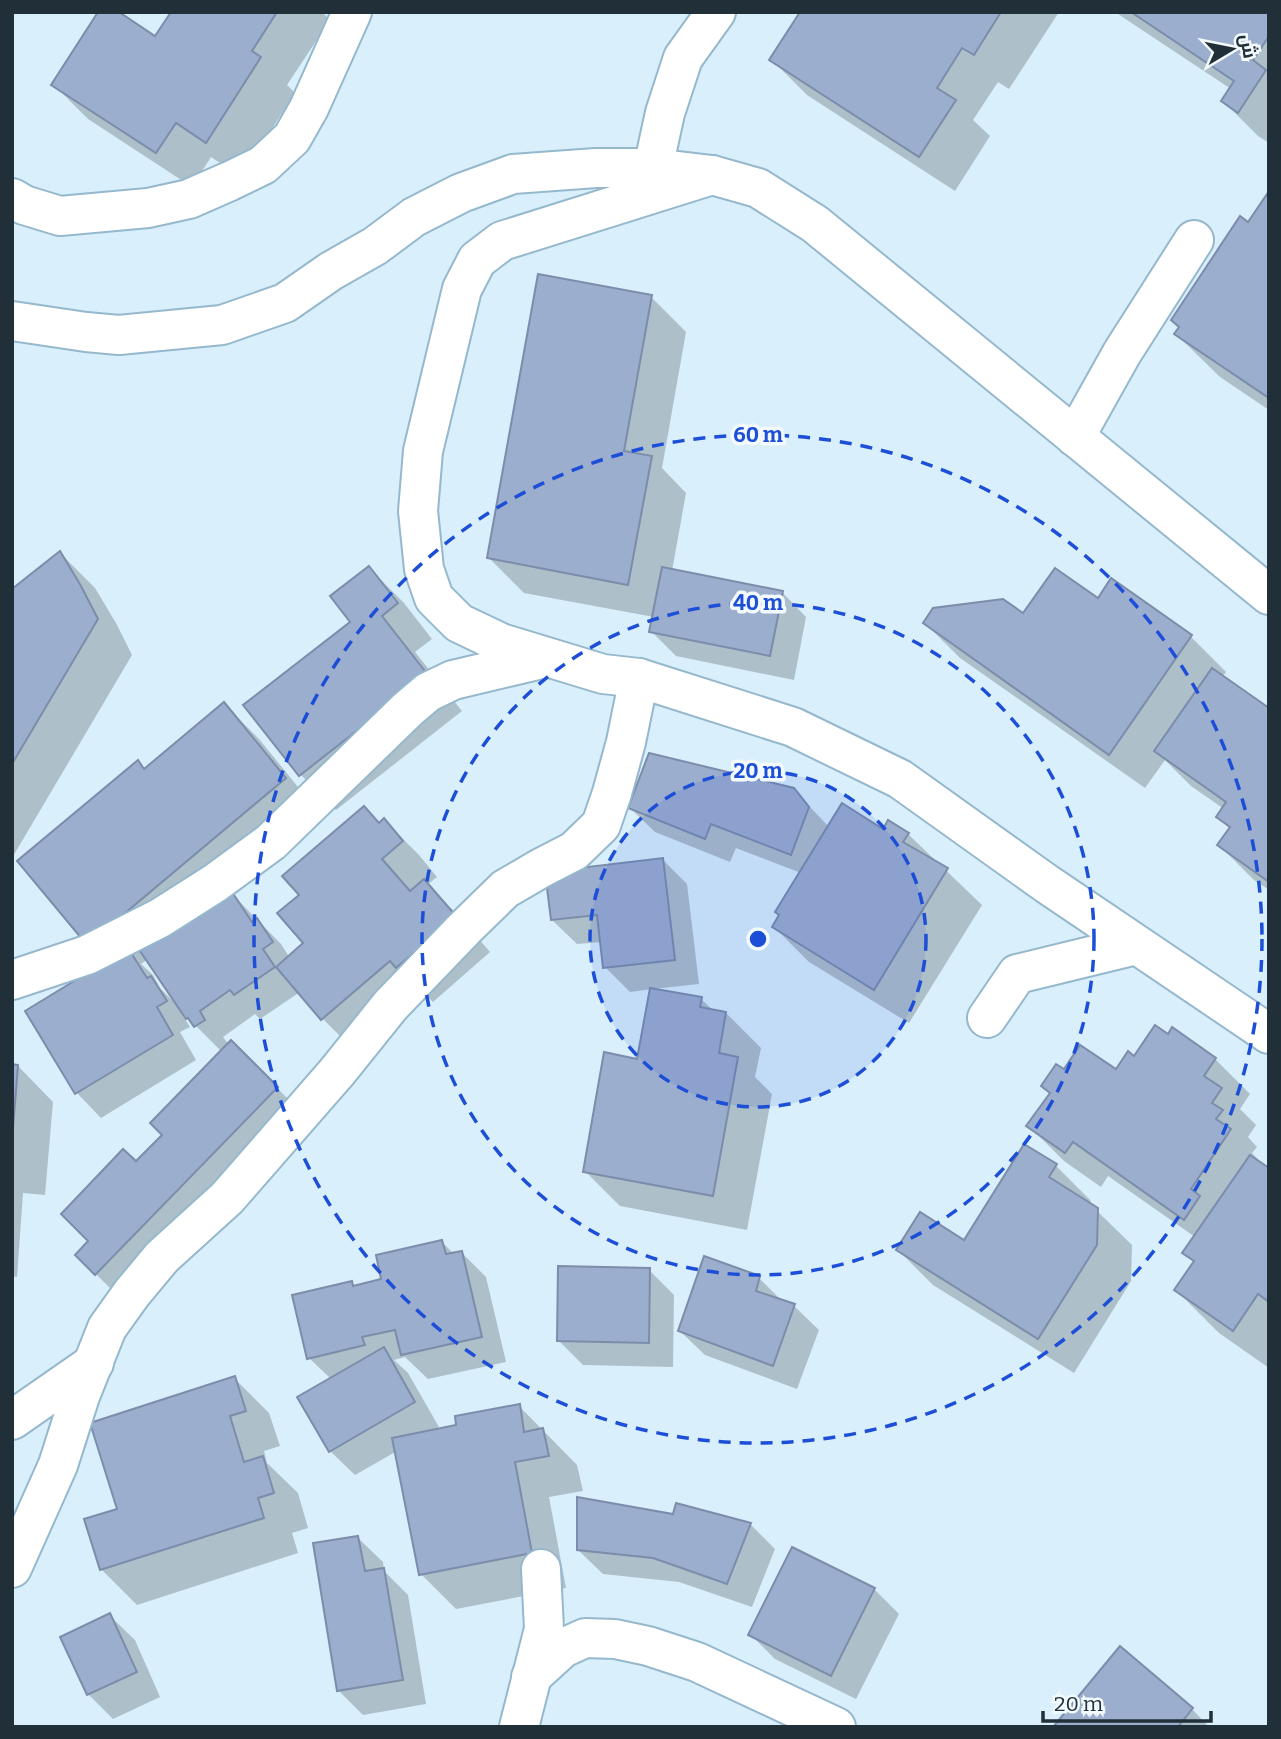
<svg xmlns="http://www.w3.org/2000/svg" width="1281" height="1739" font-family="Bitter,Cairo,serif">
<rect width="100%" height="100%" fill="#d9effc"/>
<g fill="#0003" fill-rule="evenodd">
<polygon points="173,12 322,12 330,20 287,85 295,93 241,177 211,157 192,187 88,119 53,84 156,38"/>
<polygon points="802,12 1059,12 1009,89 998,82 973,120 990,136 955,191 807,95 772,60"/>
<polygon points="1115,12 1269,12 1269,143 1258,136 1223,101 1231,89"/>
<polygon points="1269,194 1269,410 1220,377 1176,334"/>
<polygon points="651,297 686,332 662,468 686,493 672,571 782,592 806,617 794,680 676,656 651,631 654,617 524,593 489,558"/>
<polygon points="60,553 95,588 116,623 132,655 12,858 12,591"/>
<polygon points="369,568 404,603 432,639 415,652 462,711 336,810 301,775 246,706 352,622"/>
<polygon points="1112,581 1191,637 1226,672 1222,677 1269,710 1269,890 1254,880 1219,845 1230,829 1218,816 1224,809 1191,786 1165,760 1145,788 960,658 925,623 1023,615 1098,601"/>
<path d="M224,704L259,739L320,814L229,891L281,944L290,958L306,944L384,820L419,855L437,877L427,885L459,916L490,952L433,1002L426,995L358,1054L323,1019L300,992L260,1019L255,1014L223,1037L229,1045L231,1042L312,1123L112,1290L77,1255L91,1241L136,1163L164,1135L222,1052L185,1015L183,1016L190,1027L180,1032L196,1060L101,1118L77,1093L27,1011L107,963L145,770ZM148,959L174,1002L160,988L153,975L141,964Z"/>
<polygon points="793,789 829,827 884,831 889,822 908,834 982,905 909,1023 809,962 774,927 801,873 736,848 730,862 655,832 630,808"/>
<polygon points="663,860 687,884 699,984 653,989 701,999 714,1011 726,1013 761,1048 755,1077 772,1094 747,1230 620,1206 585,1171 639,1061 652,989 630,992 605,967 602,942 577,944 552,920"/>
<polygon points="1135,1058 1215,1059 1250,1094 1240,1109 1256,1125 1248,1137 1257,1147 1252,1153 1269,1171 1269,1368 1219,1333 1176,1290 1195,1263 1184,1252 1195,1237 1108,1176 1101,1187 1064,1161 1029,1126 1064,1071 1116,1072"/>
<polygon points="12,1066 18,1066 53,1102 45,1195 23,1193 17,1277 12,1276"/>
<polygon points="1056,1166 1091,1201 1088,1204 1096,1210 1132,1245 1131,1281 1074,1373 933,1285 898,1250 965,1243"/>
<polygon points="442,1242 454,1254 462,1253 486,1277 506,1362 428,1379 405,1357 394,1360 408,1373 439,1427 431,1431 458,1427 519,1406 577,1465 583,1491 549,1497 566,1588 456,1609 421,1574 397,1451 355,1475 330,1451 331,1379 309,1358 352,1283 356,1287 383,1281"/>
<polygon points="649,1270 674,1295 673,1367 583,1365 559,1341"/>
<polygon points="759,1278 783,1302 794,1306 819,1330 797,1389 705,1355 680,1331"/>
<polygon points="234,1378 269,1413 280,1446 264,1451 267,1463 298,1493 308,1528 292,1533 298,1553 137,1605 101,1569 120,1510"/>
<polygon points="677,1505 751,1525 775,1549 752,1607 679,1582 603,1574 578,1550 675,1516"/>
<polygon points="358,1538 383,1562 384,1571 408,1595 426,1704 363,1715 338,1690"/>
<polygon points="874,1589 899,1614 856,1699 775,1659 751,1635"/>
<polygon points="110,1616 135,1640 160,1697 113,1719 88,1694"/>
<polygon points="1120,1649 1192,1709 1209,1727 1056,1727"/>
</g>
<g fill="#9caecd" stroke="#7b8daa" stroke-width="2">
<polygon points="98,12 119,12 155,36 171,12 277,12 252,51 261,57 206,143 176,123 156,153 51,85"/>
<polygon points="800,12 1001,12 974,55 962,48 937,88 956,100 919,157 769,60"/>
<polygon points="1131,12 1269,12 1269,36 1253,60 1266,70 1238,113 1221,101 1234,81"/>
<polygon points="1269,191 1269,398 1174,334 1179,327 1171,320 1240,216 1248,222"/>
<polygon points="538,274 652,295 624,451 652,456 628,585 487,558"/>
<polygon points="60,551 81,586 98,619 12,764 12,589"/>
<polygon points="369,566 398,603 382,616 428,675 299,776 243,705 350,622 330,596"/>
<polygon points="662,567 783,591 770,656 649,632"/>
<polygon points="1055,568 1098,598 1111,578 1192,635 1109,755 923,623 933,608 1003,599 1023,613"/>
<polygon points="1212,668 1269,708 1269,882 1217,845 1230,827 1216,817 1226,802 1154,751"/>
<polygon points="224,702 286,778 87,945 17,861 138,760 144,769"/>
<polygon points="649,753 794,788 809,807 791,855 711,824 705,839 628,808"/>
<polygon points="842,803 883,829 888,820 909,833 903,842 948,868 874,990 772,927 779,915 775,912"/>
<polygon points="364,806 379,823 384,818 403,841 382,859 410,891 424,879 456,916 396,968 390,961 321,1020 276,967 303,943 277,913 299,895 282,876"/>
<polygon points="663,858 675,960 603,968 597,915 551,920 545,872"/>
<polygon points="230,889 252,922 257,918 273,942 263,949 275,967 234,995 230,990 200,1011 205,1020 194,1027 188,1018 186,1019 140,951"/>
<polygon points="128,948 147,978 151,976 167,1001 157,1007 173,1035 75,1094 25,1011"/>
<polygon points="650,988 702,997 700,1007 726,1012 719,1053 738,1057 713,1196 583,1172 604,1052 637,1059"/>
<polygon points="1155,1025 1168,1034 1172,1027 1216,1058 1204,1076 1222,1088 1212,1103 1223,1110 1216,1119 1231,1129 1191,1189 1200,1196 1184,1220 1073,1142 1065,1153 1026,1126 1050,1093 1041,1086 1056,1064 1064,1069 1080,1045 1116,1069 1128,1051 1134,1056"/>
<polygon points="231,1040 278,1087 95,1275 75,1255 88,1241 61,1214 123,1149 136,1161 162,1135 150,1123"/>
<polygon points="12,1064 18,1065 12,1141"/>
<polygon points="1024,1144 1057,1164 1049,1177 1098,1208 1097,1245 1038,1339 896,1250 920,1212 964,1240"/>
<polygon points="1250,1155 1269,1168 1269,1302 1258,1294 1233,1331 1174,1290 1194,1261 1182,1253"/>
<polygon points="442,1240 446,1254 462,1251 482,1337 401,1355 395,1330 362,1337 365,1345 307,1359 292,1295 352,1281 353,1286 381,1279 376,1255"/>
<polygon points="704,1256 760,1276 756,1291 795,1304 773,1366 678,1331"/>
<polygon points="558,1266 650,1268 649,1343 557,1341"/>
<polygon points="384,1347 415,1402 329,1452 297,1397"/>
<polygon points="235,1376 246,1411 230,1416 244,1462 263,1456 274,1493 258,1498 264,1518 100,1570 84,1519 117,1509 90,1423"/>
<polygon points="520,1404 524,1432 543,1428 549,1456 515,1462 532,1553 419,1575 392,1438 456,1425 455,1416"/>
<polygon points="577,1497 673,1514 676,1503 751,1523 727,1584 653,1558 577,1550"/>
<polygon points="358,1536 365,1571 384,1568 403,1680 337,1691 313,1543"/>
<polygon points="792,1547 875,1588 831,1676 748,1635"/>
<polygon points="110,1613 137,1672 87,1695 60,1637"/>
<polygon points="1120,1646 1193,1708 1178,1727 1053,1727"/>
</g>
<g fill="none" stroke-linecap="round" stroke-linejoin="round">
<defs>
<g id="minor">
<polyline points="653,168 665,113 683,58 716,12"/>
<polyline points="712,175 502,241 477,260 462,289 423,451 418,511 424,569 434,598 459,623 501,643 603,674 639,678 793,727 900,779 1047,884 1269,1034"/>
<polyline points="12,321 86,332 119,335 222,325 285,303 331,271 375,246 414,217 461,193 513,174 596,168 653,168 712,175 758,188 815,224 1269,595"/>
<polyline points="1075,437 1122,353 1194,240"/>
<polyline points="12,980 87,955 160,918 215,883 271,842 408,709 428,692 453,680 546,658"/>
<polyline points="987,1018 1017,974 1136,945"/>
<polyline points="12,1420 94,1363"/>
<polyline points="12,1568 58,1465 80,1396 107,1328 132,1293 162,1257 227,1198 337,1072 390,1006 464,929 505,889 541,868 574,851 601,825 612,793 626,742 639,678"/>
<polyline points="531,1677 563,1648 585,1638 615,1639 648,1646 697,1662 836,1727"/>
<polyline points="519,1727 544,1629 541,1569"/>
</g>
<polyline id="tertiary" points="12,198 24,205 60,216 148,208 189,199 230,181 263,165 292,138 309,108 352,12"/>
</defs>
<use href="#minor" stroke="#95b8cd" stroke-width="42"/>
<use href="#tertiary" stroke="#95b8cd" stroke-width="42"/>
<use href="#minor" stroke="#fff" stroke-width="38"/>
<use href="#tertiary" stroke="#fff" stroke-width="38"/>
</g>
<circle cx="758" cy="939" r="168" fill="#1d4ed8" fill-opacity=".12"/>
<g fill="none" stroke="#1d4ed8" stroke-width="3.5" stroke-dasharray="12 9">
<circle cx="758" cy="939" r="168"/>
<circle cx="758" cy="939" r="336"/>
<circle cx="758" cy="939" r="504"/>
</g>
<circle cx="758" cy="939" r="10" fill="#1d4ed8" stroke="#f2fafe" stroke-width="3.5"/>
<g font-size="21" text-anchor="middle" font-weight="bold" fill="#1d4ed8" stroke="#f2fafe" stroke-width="7" stroke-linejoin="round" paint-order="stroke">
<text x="758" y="442">60 m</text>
<text x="758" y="610">40 m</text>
<text x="758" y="778">20 m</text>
</g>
<rect width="1281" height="1739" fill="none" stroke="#212f38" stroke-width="28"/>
<g transform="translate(1232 49) rotate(80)" stroke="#f2fafe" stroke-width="5" paint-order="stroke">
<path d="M0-5L12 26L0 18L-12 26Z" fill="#212f38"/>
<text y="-10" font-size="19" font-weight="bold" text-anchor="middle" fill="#212f38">ش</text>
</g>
<path d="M1043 1711v10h168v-10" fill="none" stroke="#212f38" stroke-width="3.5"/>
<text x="1054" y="1711" font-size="21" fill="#212f38" stroke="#f2fafe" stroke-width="5" paint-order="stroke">20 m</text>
</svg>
